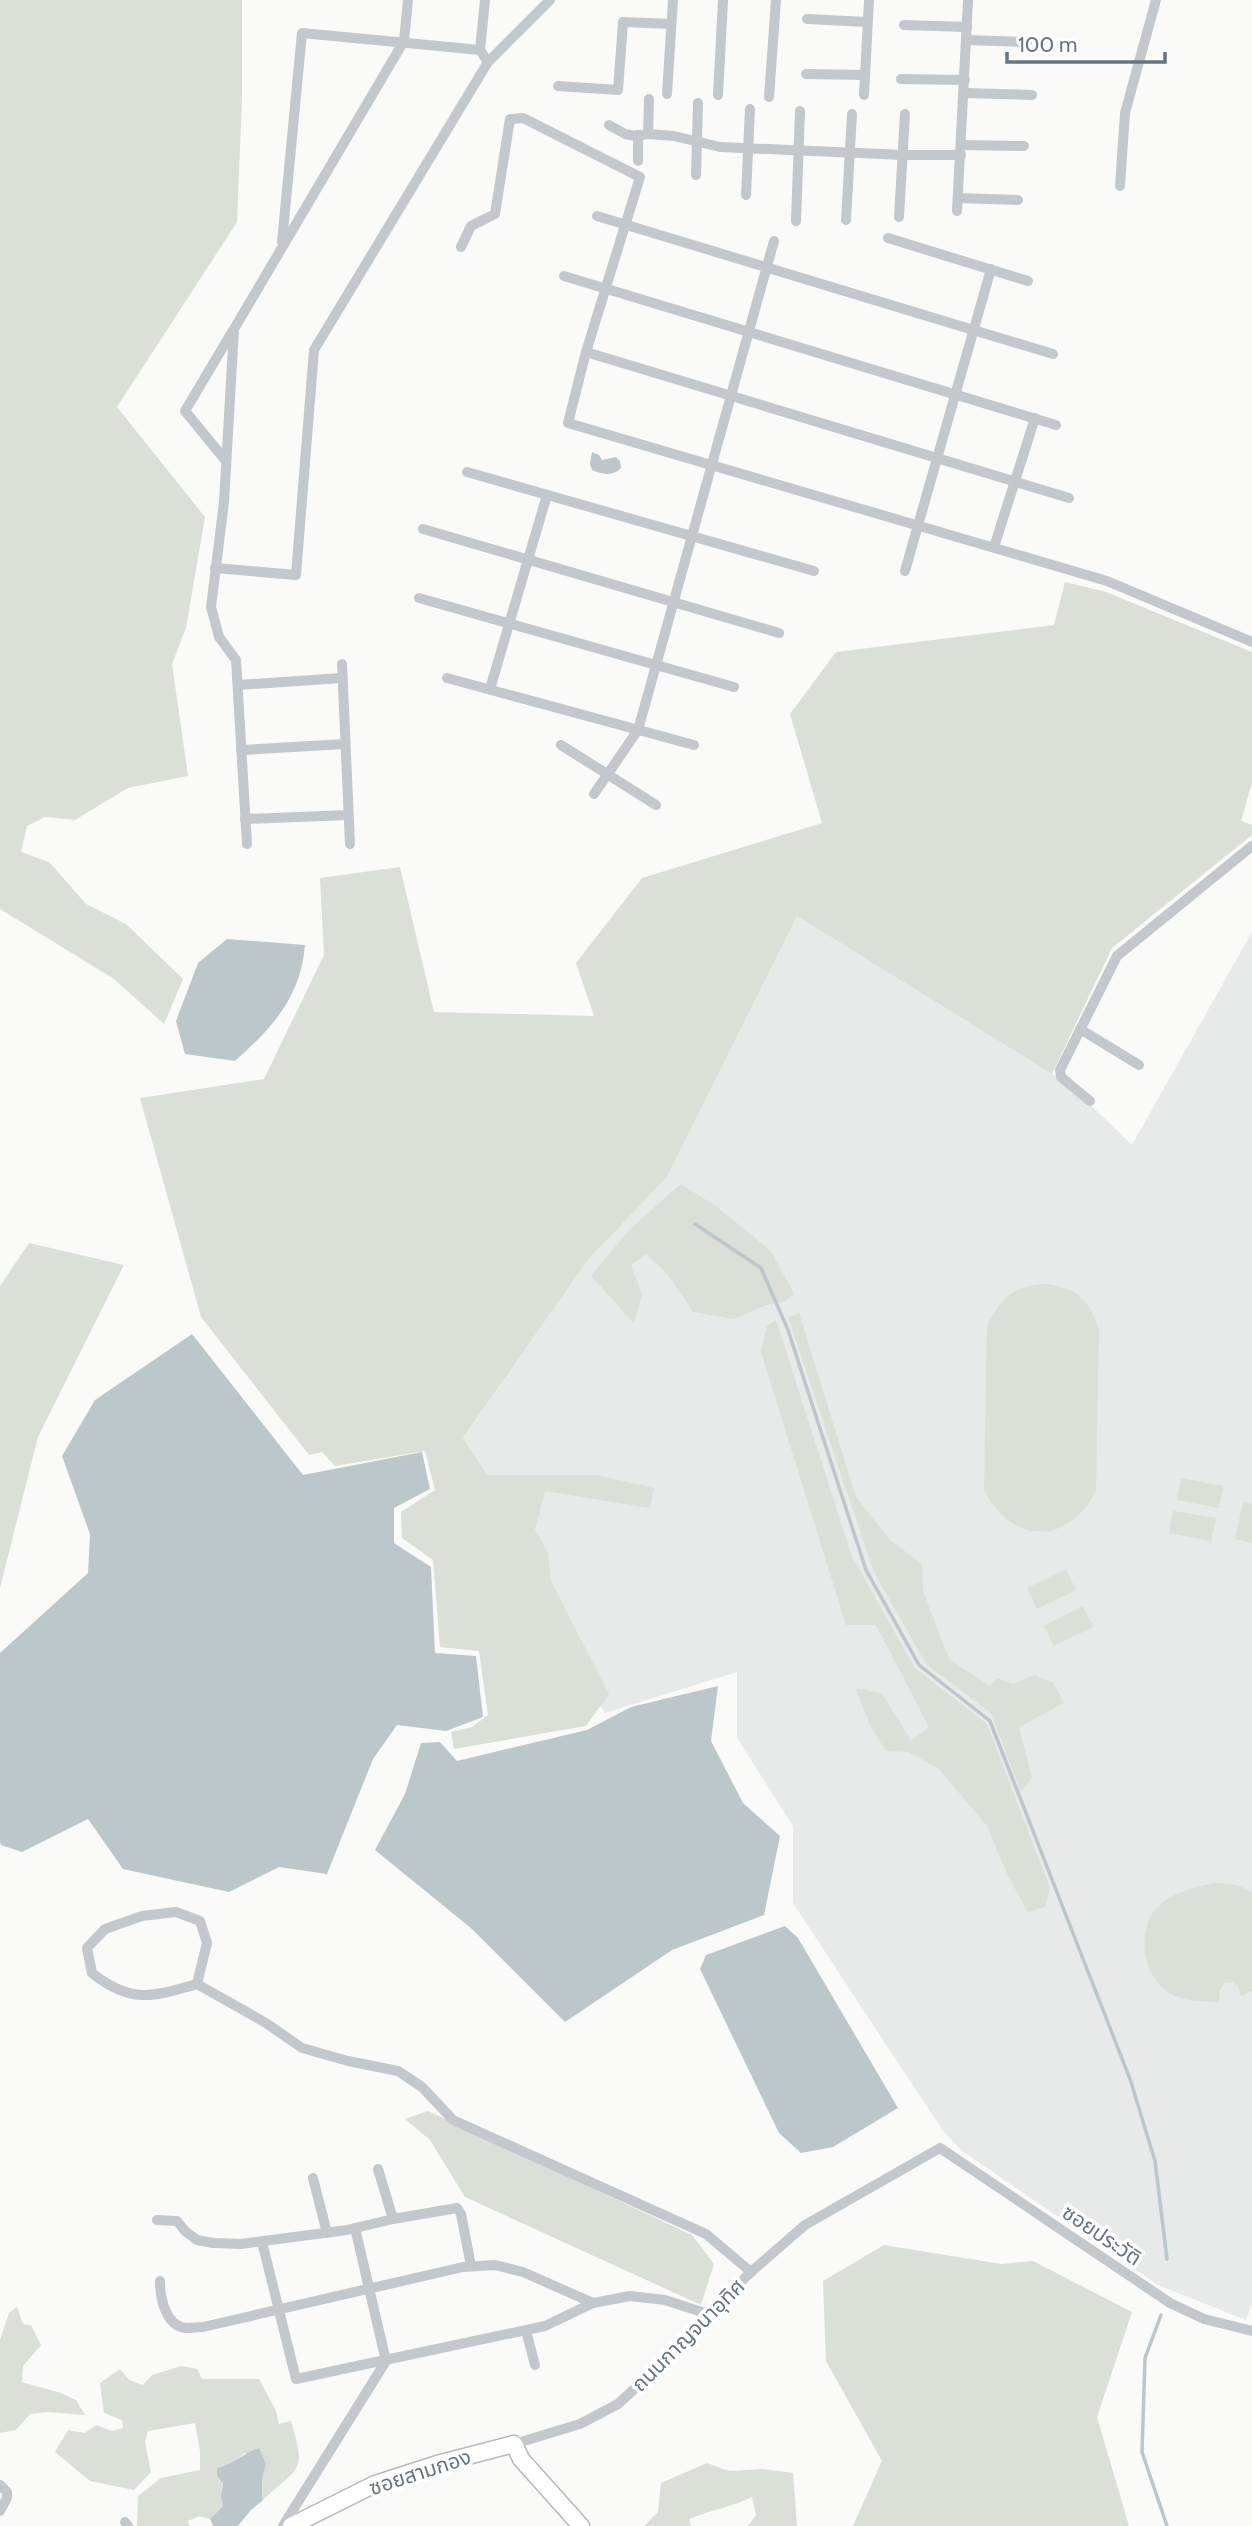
<svg xmlns="http://www.w3.org/2000/svg" width="1252" height="2526" font-family="Cabin,'Noto Sans Thai',sans-serif">
<rect width="100%" height="100%" fill="#fafaf8"/>
<polygon fill="#e8e9e9" points="797,916 1070,1085 1132,1145 1252,932 1252,2304 1246,2320 1158,2285 962,2151 943,2131 793,1903 793,1826 737,1738 737,1672 605,1713 444,1466 588,1260 667,1177"/>
<g fill="#dadfd7">
<polygon points="0,0 242,0 242,98 237,222 117,407 205,517 186,628 172,664 188,776 128,788 75,820 45,817 27,826 21,852 49,862 86,904 126,924 183,979 164,1024 114,979 0,909"/>
<polygon points="1065,582 1106,592 1252,652 1252,783 1241,821 1252,825 1252,835 1112,948 1052,1074 797,916 667,1177 588,1260 463,1438 487,1475 597,1475 654,1488 650,1508 545,1491 535,1530 548,1553 551,1581 609,1694 586,1726 454,1749 451,1732 472,1727 488,1715 479,1651 440,1647 433,1560 402,1538 401,1512 435,1490 425,1451 335,1466 322,1452 309,1455 201,1317 140,1098 264,1079 324,955 320,878 400,867 434,1012 594,1016 576,963 642,878 822,823 790,714 836,652 1054,625"/>
<polygon points="681,1184 717,1207 771,1251 794,1294 786,1301 766,1305 734,1319 693,1312 668,1275 646,1254 631,1265 642,1294 634,1323 591,1276 630,1229"/>
<polygon points="29,1243 124,1265 38,1437 0,1588 0,1286"/>
<path d="M1047,1284C1079,1289 1089,1300 1099,1330L1096,1491C1066,1547 1012,1544 984,1490L987,1325C1003,1295 1013,1286 1047,1284Z"/>
<polygon points="799,1313 856,1497 890,1540 922,1564 923,1591 949,1659 990,1686 997,1678 1013,1684 1035,1675 1053,1683 1064,1703 1019,1727 1032,1778 1021,1792 991,1713 926,1664 874,1572 788,1317"/>
<polygon points="776,1320 852,1557 915,1668 987,1724 1050,1888 1045,1907 1028,1912 1008,1876 987,1826 938,1768 908,1752 886,1751 872,1729 855,1688 882,1693 911,1741 929,1727 876,1625 846,1625 761,1352 767,1326"/>
<polygon points="1181,1478 1223,1486 1219,1508 1177,1500"/>
<polygon points="1243,1502 1252,1504 1252,1543 1235,1539"/>
<polygon points="1173,1511 1216,1518 1211,1541 1169,1533"/>
<polygon points="1066,1569 1076,1590 1037,1609 1027,1588"/>
<polygon points="1083,1606 1093,1627 1054,1646 1044,1626"/>
<path d="M1214,1883L1237,1885L1252,1892V1991L1241,1996L1238,1986L1232,1982L1224,1983L1219,1991V2002C1203,2001 1185,2002 1171,1994C1140,1976 1134,1923 1164,1901C1178,1891 1197,1887 1214,1883Z"/>
<polygon points="428,2111 692,2235 714,2264 701,2305 465,2197 430,2140 405,2119"/>
<polygon points="884,2245 1001,2264 1033,2261 1132,2312 1097,2417 1129,2526 853,2526 882,2461 826,2361 823,2281"/>
<polygon points="17,2307 23,2324 31,2325 41,2345 23,2366 22,2382 61,2393 76,2400 85,2415 48,2412 30,2414 16,2430 0,2433 0,2340 9,2313"/>
<path d="M182,2366L197,2369L202,2379H259L276,2411L279,2424L291,2421C307,2475 299,2465 262,2501V2480L266,2464L245,2453L233,2463L224,2466L221,2495L223,2506L210,2519L199,2516L188,2521L189,2526H137L138,2496L161,2478L200,2470V2451L195,2423L148,2431L145,2442L151,2472L134,2490L90,2481L55,2452L68,2430L85,2433L96,2425L112,2431L123,2428L122,2420L104,2413L100,2383L120,2369L129,2380L143,2385L152,2375Z"/>
<path d="M707,2463L729,2471L763,2469L793,2473L797,2526H748L756,2515L752,2497C732,2507 710,2510 689,2519L691,2526H644L658,2512L661,2483Z"/>
</g>
<g fill="#bbc7cb">
<path d="M592,452L599,455L602,460L616,457L620,461L621,468C614,476 602,475 592,470L590,464Z"/>
<path d="M227,939L305,945C301,997 272,1028 235,1061L185,1054L176,1021L198,963Z"/>
<polygon points="192,1334 303,1475 422,1452 430,1489 394,1508 394,1543 431,1567 435,1653 476,1656 483,1717 446,1731 397,1725 373,1759 327,1874 279,1867 229,1892 123,1869 88,1819 22,1852 1,1845 0,1842 0,1653 88,1573 90,1534 62,1456 95,1400"/>
<polygon points="718,1686 711,1741 743,1803 780,1836 764,1915 672,1950 565,2022 472,1929 375,1850 405,1794 421,1743 440,1742 457,1761 587,1730 631,1707"/>
<polygon points="785,1926 798,1938 898,2108 833,2147 801,2153 779,2133 700,1969 706,1955"/>
<path d="M259,2448L266,2464L262,2480V2501L251,2510L238,2526H213L210,2519L223,2506L221,2495L223,2483L217,2476V2468C233,2465 244,2453 259,2448Z"/>
</g>
<g fill="none" stroke-linecap="round" stroke-linejoin="round">
<g stroke="#bbc7cb" stroke-width="3.5">
<polyline points="695,1224 761,1268 788,1330 866,1570 919,1665 990,1721 1130,2079 1155,2161 1167,2259"/>
<polyline points="1161,2315 1145,2358 1142,2452 1167,2526"/>
</g>
<defs>
<polyline id="secondary" points="291,2526 375,2484 437,2464 514,2444 521,2459 581,2526"/>
</defs>
<use href="#secondary" stroke="#b3babf" stroke-width="19"/>
<g stroke="#c3c8cc" stroke-width="10">
<polyline points="807,19 867,22"/>
<polyline points="904,25 967,27"/>
<polyline points="967,40 1027,42"/>
<polyline points="480,50 485,0"/>
<polyline points="806,74 865,75"/>
<polyline points="901,79 965,80"/>
<polyline points="558,86 618,90 623,22 671,24"/>
<polyline points="965,93 1032,95"/>
<polyline points="667,94 673,0"/>
<polyline points="718,95 723,0"/>
<polyline points="864,95 869,0"/>
<polyline points="769,97 776,0"/>
<polyline points="609,125 625,134 635,136 648,134 674,136 720,147 904,155 961,155"/>
<polyline points="648,134 649,99"/>
<polyline points="962,145 1024,146"/>
<polyline points="638,161 638,135"/>
<polyline points="696,175 698,103"/>
<polyline points="1120,186 1125,113 1156,0"/>
<polyline points="746,195 750,109"/>
<polyline points="958,198 1018,200"/>
<polyline points="957,211 968,0"/>
<polyline points="597,216 1053,354"/>
<polyline points="899,217 905,114"/>
<polyline points="846,220 852,114"/>
<polyline points="796,221 800,111"/>
<polyline points="888,238 1028,281"/>
<polyline points="282,242 302,33 480,50 488,62"/>
<polyline points="461,247 471,226 495,214 510,119 523,118 640,177 586,352 568,423 1107,581 1252,642"/>
<polyline points="564,276 1056,425"/>
<polyline points="586,352 1069,498"/>
<polyline points="226,461 185,411 232,332"/>
<polyline points="467,472 814,571"/>
<polyline points="423,529 779,633"/>
<polyline points="994,547 1035,418"/>
<polyline points="215,568 296,575 314,350 488,62 550,0"/>
<polyline points="905,571 991,269"/>
<polyline points="419,598 734,687"/>
<polyline points="342,664 350,844"/>
<polyline points="447,678 694,745"/>
<polyline points="238,685 342,678"/>
<polyline points="490,689 547,495"/>
<polyline points="561,745 656,805"/>
<polyline points="241,750 345,744"/>
<polyline points="594,794 638,730 774,241"/>
<polyline points="245,819 348,815"/>
<polyline points="247,844 236,660 219,637 211,607 224,502 234,329 404,41 408,0"/>
<polyline points="1080,1029 1139,1065"/>
<polyline points="1090,1101 1061,1077 1060,1070 1117,956 1252,846"/>
<path d="M197,1984L207,1943L200,1921L176,1912L142,1916L105,1929L87,1948L92,1973C131,2004 152,1997 197,1984L266,2023L302,2048L348,2061L398,2071L422,2087L453,2120L706,2234L751,2272"/>
<polyline points="378,2169 393,2219"/>
<polyline points="313,2178 327,2233"/>
<polyline points="157,2220 177,2221 185,2231 197,2240 213,2243 241,2244 347,2230 393,2219 457,2208 461,2214 471,2266"/>
<polyline points="262,2242 296,2379 545,2326 593,2303 630,2296 665,2300 708,2314"/>
<path d="M160,2281C160,2297 165,2325 185,2328C191,2328 197,2327 203,2327L463,2267L495,2265L523,2272L593,2303"/>
<polyline points="526,2331 535,2365"/>
<polyline points="514,2444 580,2424 618,2404 658,2367 708,2314 751,2272 805,2225 940,2148 1170,2303 1204,2319 1252,2331"/>
<polyline points="0,2485 7,2492 7,2498 0,2511"/>
<polyline points="125,2522 128,2526"/>
<polyline points="283,2526 386,2361 355,2228"/>
</g>
<use href="#secondary" stroke="#fff" stroke-width="16"/>
</g>
<g text-anchor="middle" dominant-baseline="central" stroke-width="7" stroke-linejoin="round" paint-order="stroke">
<g font-size="21" fill="#657683" stroke="#fff">
<text transform="translate(1102 2235) rotate(34)">ซอยประวัติ</text>
<text transform="translate(688 2335) rotate(-45)">ถนนกาญจนาอุทิศ</text>
<text transform="translate(420 2472) rotate(-18)">ซอยสามกอง</text>
</g>
</g>
<path d="M1007 52v10h158v-10" fill="none" stroke="#657683" stroke-width="3.5"/>
<text x="1018" y="52" font-size="21" fill="#657683" stroke="#ffffff" stroke-width="5" paint-order="stroke">100 m</text>
</svg>
